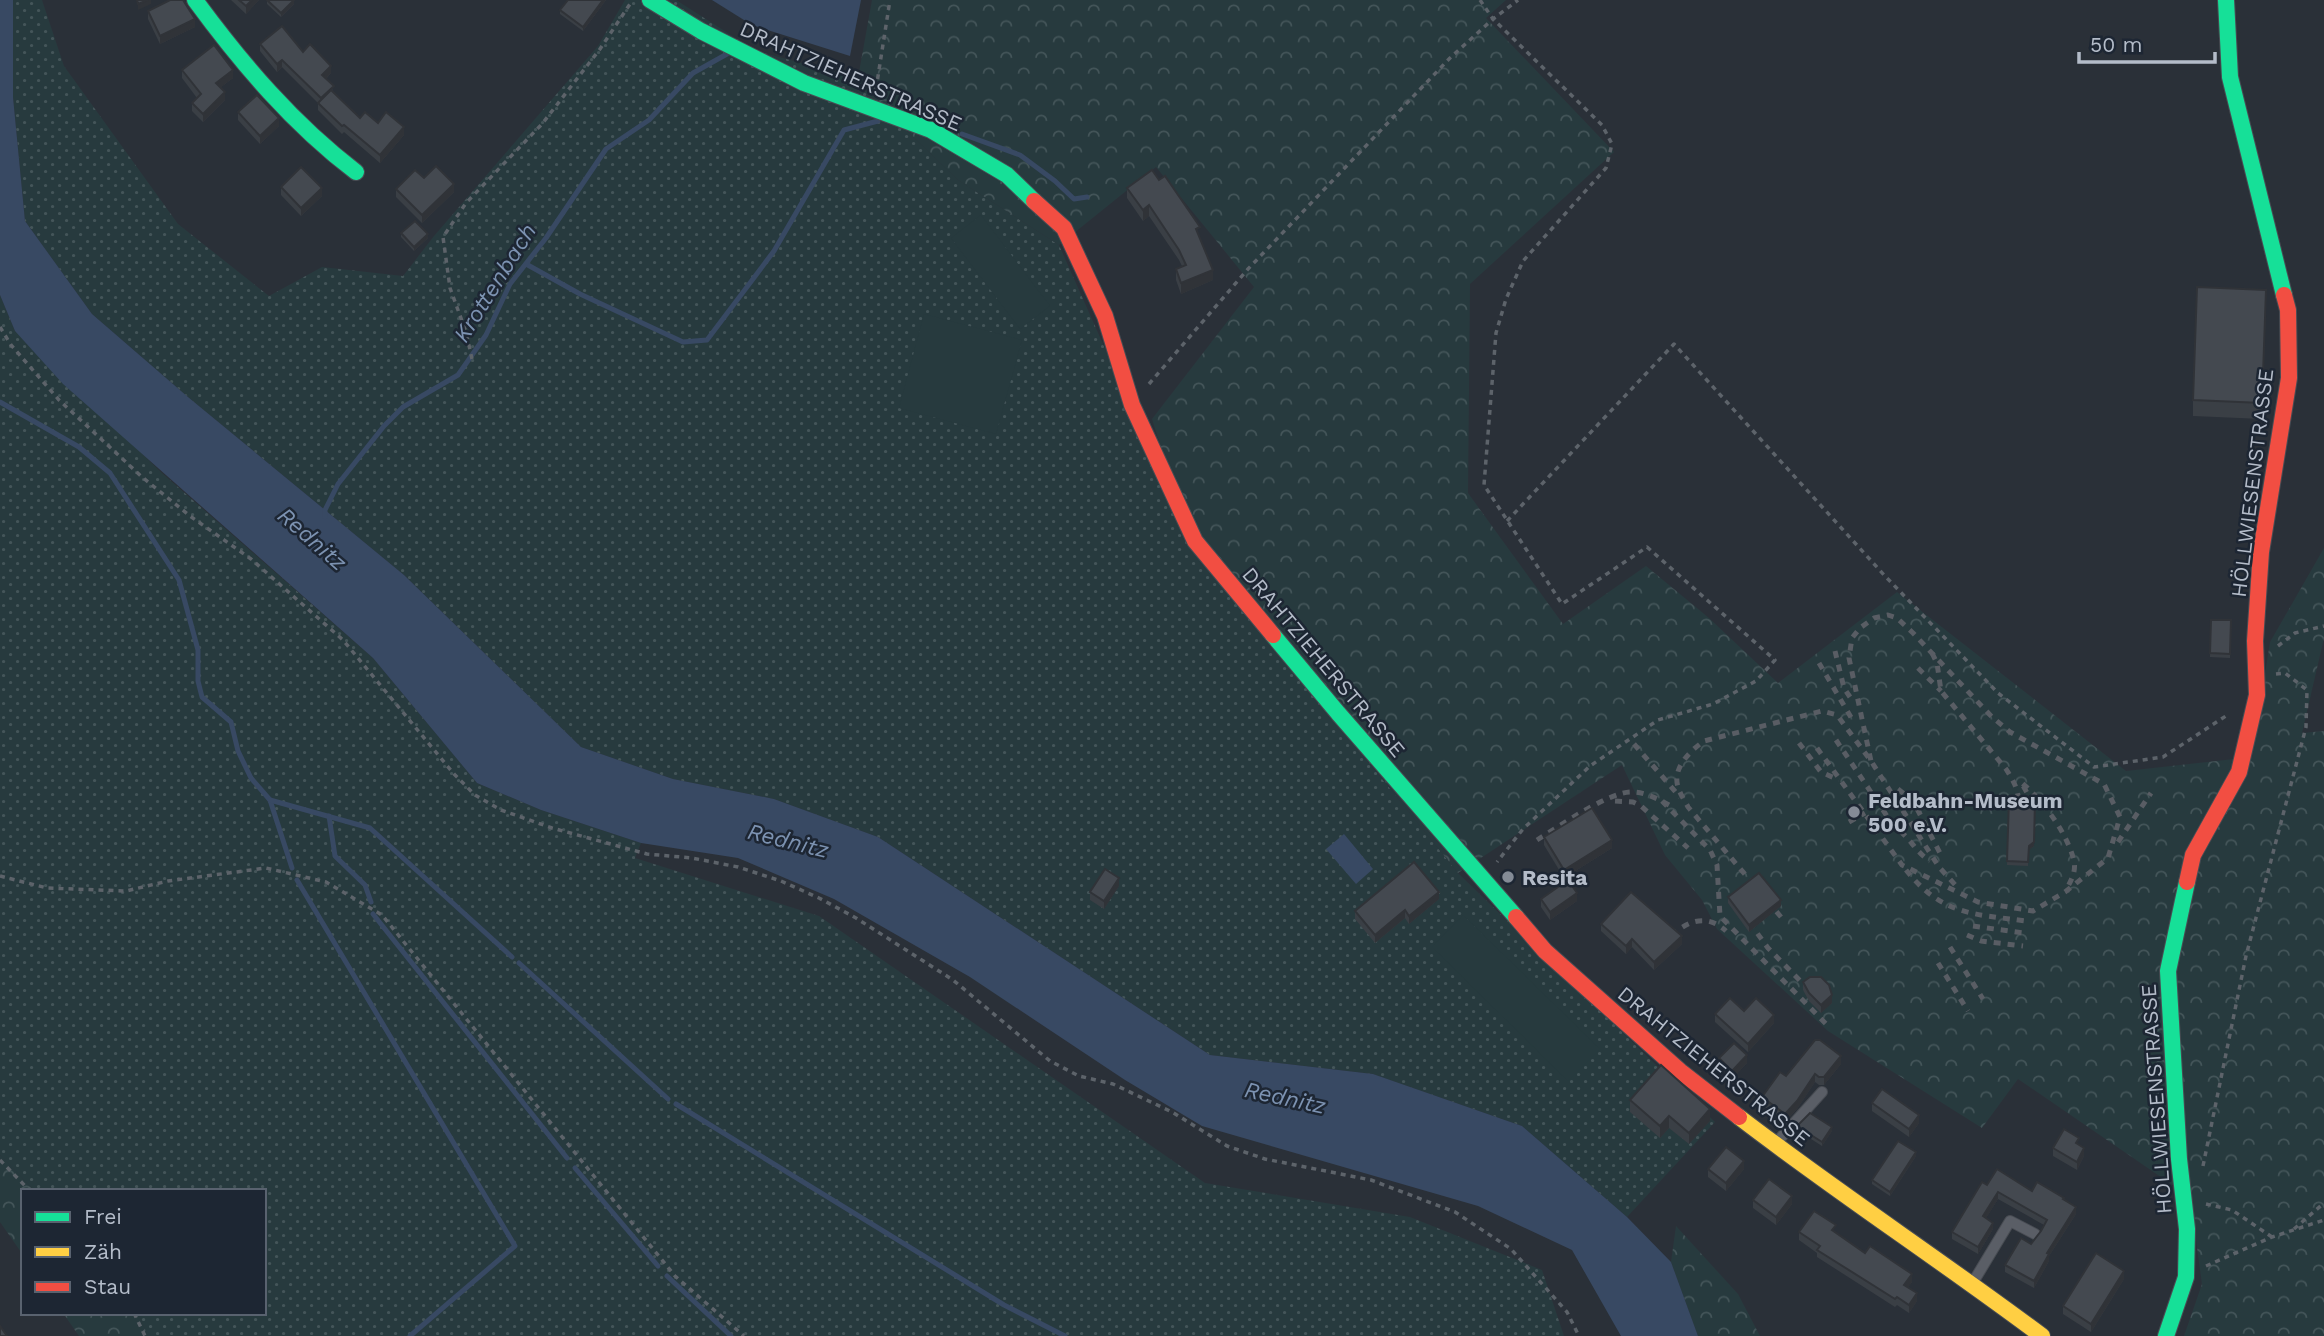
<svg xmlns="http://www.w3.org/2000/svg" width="2324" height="1336" font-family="'Work Sans',sans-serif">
<defs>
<pattern id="grass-dots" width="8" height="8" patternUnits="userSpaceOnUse" patternTransform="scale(1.75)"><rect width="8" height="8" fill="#273a3e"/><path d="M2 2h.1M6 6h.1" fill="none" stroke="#445559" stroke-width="1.8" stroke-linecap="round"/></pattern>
<pattern id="forest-crowns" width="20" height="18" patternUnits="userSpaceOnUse" patternTransform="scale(1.75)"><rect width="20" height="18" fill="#273a3e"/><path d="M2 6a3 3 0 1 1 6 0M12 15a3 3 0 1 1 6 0" fill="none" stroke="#445559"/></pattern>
</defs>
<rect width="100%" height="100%" fill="#2a3038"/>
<g fill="url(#grass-dots)">
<polygon points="13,0 42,0 64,66 178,224 269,296 322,267 403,276 434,236 598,46 625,0 676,0 756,51 858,78 878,103 958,180 1059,245 1191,542 1458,873 1715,1122 1627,1217 1522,1126 1373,1074 1210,1055 878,837 774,799 673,779 581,747 404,575 188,397 92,314 25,221 13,97"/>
<polygon points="0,295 15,331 163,474 373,658 477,783 541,810 641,843 635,858 819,916 1205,1183 1410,1217 1542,1270 1564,1336 148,1336 138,1313 264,1313 264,1191 35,1191 0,1155"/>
</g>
<g fill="url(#forest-crowns)">
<polygon points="872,0 1506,0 1486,18 1614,152 1470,284 1468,493 1563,624 1646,566 1709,618 1778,683 1897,592 2126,771 2252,757 2270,642 2324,548 2324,638 2302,733 2324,731 2324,1336 2184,1336 2202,1284 2190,1197 2018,1079 1982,1128 1828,1031 1717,929 1702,900 1665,855 1622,765 1458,873 1191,542 1152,419 1254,287 1156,167 1059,245 958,180 878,103 858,78"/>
<polygon points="0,1155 35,1191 23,1191 23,1255 0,1222"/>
<polygon points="1676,1226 1738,1294 1760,1336 1698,1336 1671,1262"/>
<polygon points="63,1313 138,1313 148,1336 79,1336"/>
</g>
<g fill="#273a3e">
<polygon points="981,215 1050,306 1020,329 951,238"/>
<polygon points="924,314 1022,340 996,434 899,408"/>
<polygon points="1463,915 1600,1049 1568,1081 1432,947"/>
</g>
<g fill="#384963">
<polygon points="0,0 13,0 13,97 25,221 92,314 188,397 404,575 581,747 673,779 774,799 878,837 1210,1055 1373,1074 1522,1126 1627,1217 1671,1262 1698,1336 1621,1336 1572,1250 1478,1206 1202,1126 1125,1080 970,977 834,899 738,858 641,843 541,810 477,783 373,658 63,384 15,331 0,295"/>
<polygon points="712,0 861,0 850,56 752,25"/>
<polygon points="1344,834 1373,869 1356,884 1326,849"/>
</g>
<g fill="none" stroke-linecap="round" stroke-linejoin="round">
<g stroke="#384963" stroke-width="5">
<polyline points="962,134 1020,155 1055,181 1074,199 1087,197"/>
<polyline points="526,264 580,294 683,342 707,340 774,251 844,130 878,121"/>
<polyline points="0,402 79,447 110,473 179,580 198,650 198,681 202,697 231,722 238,751 251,778 270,800 292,868"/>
<polyline points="325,517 325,510 338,484 384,426 403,407 458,375 486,335 510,284 546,238 606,149 649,120 693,73 727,54"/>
<polyline points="270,800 370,828 512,957"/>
<polyline points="329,816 335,856 365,885 371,902"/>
<polyline points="297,880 515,1246 410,1336"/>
<polyline points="373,914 567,1158"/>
<polyline points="519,963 668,1099"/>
<polyline points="676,1104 1004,1305 1065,1336"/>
<polyline points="575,1168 658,1266"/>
<polyline points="667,1276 731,1336"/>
</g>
<defs>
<g id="lane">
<polyline points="1776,1143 1822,1092"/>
<polyline points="1972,1284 2010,1221 2035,1234"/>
</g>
<g id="fast">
<path d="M195,0C242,64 293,124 356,172"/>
<polyline points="650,0 701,31 804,83 931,130 1007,175 1034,201"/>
<polyline points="2226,0 2230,77 2284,295"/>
<polyline points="1273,635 1338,713 1516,917"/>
<polyline points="2166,1336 2186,1277 2187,1229 2179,1159 2168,971 2187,882"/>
</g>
<path id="slow" d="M1739,1117C1838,1193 1942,1261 2042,1336"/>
<g id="jam">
<polyline points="1034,201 1064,228 1105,316 1132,405 1195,541 1273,635"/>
<polyline points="2187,882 2193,855 2239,772 2257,695 2255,641 2261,552 2289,378 2288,310 2284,295"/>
<polyline points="1516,917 1545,951 1680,1071 1739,1117"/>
</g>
</defs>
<use href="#lane" stroke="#484c53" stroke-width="12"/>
<use href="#fast" stroke="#484c53" stroke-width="18"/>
<use href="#slow" stroke="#484c53" stroke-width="18"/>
<use href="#jam" stroke="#484c53" stroke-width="18"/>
<g stroke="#5d636a" stroke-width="3.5" stroke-dasharray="5 5" stroke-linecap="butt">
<polyline points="1480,0 1493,19 1602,125 1612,144 1606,168 1523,261 1506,299 1496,333 1484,485 1562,604 1647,547 1775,660 1756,681 1713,704 1658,720 1590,766 1523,829 1497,862"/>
<polyline points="876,89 890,0"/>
<polyline points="0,327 11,345 59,400 142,477 190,516 251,559 343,640 454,774 475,795 501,810 552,828 647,854 692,858 738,867 781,881 819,898 856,918 953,980 1050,1061 1079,1076 1113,1084 1172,1112 1227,1146 1265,1159 1371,1180 1455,1212 1511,1249 1567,1312 1579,1336"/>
<polyline points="472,359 466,332 450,288 443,237 466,203 542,124 600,49 630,4"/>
<polyline points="1149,384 1248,269 1450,58 1493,19 1518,0"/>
<polyline points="1507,521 1674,344 1885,576 1998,693 2094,767 2163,757 2229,714"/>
<polyline points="2278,646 2295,633 2324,626"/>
<polyline points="0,876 47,888 126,891 168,881 266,868 326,882 382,915 675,1276 744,1336"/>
<polyline points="0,1160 30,1191"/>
<polyline points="2203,1166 2246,956 2306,727 2307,690 2285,673 2276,674"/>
<polyline points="2206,1204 2232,1210 2272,1237"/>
<polyline points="2294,1229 2324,1203"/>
<polyline points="2206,1266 2272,1237 2324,1220"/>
<polyline points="134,1313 145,1336"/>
</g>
<use href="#lane" stroke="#5a5e66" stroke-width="10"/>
<use href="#fast" stroke="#16e098" stroke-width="16"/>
<use href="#slow" stroke="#ffcf43" stroke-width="16"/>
<use href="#jam" stroke="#f24e42" stroke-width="16"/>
<g stroke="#595d64" stroke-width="5" stroke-dasharray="7 7" stroke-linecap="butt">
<polyline points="1835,651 1844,688 1850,697"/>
<path d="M1932,653L1937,663L1941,691L2006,769C2020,791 2019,795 2018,820"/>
<polyline points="1819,663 1852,719"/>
<polyline points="1918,668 1941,691"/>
<path d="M1836,740L1895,828C1910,836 1915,852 1930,861"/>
<polyline points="1799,743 1821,772 1839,780"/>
<polyline points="1634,744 1680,797"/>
<polyline points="1817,748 1902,865 1978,902 2033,911 2065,892 2108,858 2120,817 2104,784 2010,732 1992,717 1913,633 1897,618 1888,615 1874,618 1860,628 1852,638 1849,658 1871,761"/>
<polyline points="1898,789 1913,801 1940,853"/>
<polyline points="1615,801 1633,802 1641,806 1688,848"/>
<polyline points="1662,801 1710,850 1717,865 1720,916 1827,1025"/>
<path d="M2030,819L2031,800L2021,782C2043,801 2067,832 2074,861C2076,871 2072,879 2067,888"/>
<polyline points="1849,822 1865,813"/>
<path d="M1537,840C1558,827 1610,791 1632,792C1645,792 1658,799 1669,805"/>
<polyline points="2118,842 2151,793"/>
<path d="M1906,870C1942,915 1973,914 2026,921"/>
<polyline points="1741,911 1768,948 1814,995"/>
<path d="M1781,917L1688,807C1685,801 1680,794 1678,787C1672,768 1690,751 1704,741L1822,711L1837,715L1871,761L1939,867L1958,888"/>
<polyline points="1973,926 2024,933"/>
<polyline points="1967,935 1981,941 2023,946"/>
<path d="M1661,945C1680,926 1702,909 1726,931"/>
<polyline points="1950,947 1983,999"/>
<polyline points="1938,963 1968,1011"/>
</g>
</g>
<g fill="#3a3f45">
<polygon points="231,0 259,0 246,14"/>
<polygon points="267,0 294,4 281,17 267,4"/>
<polygon points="568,0 606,0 583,31 560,14 560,10"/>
<polygon points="148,11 195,27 160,44 148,19"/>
<polygon points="260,44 303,52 331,73 326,79 334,92 360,118 378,123 404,135 380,163 344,132 342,134 318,110 318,103 282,67 277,72 260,51"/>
<polygon points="182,70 233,78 221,87 225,100 203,122 192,111 192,103 197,98 182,78"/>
<polygon points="238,112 279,126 260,144 238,120"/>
<polygon points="424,178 454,192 422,223 396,197 396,189"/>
<polygon points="281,187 322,196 301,216 281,195"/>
<polygon points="1127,188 1200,238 1213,280 1181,294 1176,280 1176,269 1182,266 1179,260 1149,216 1143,221 1127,198"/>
<polygon points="401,233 428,238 414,251 401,237"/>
<polygon points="2266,305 2262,419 2193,416 2193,400"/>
<polygon points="2211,620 2231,620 2230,658 2210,657"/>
<polygon points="2009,799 2034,846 2029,850 2028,866 2007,865"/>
<polygon points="1544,837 1612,848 1564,878 1544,845"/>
<polygon points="1119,886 1104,909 1090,900 1090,892"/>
<polygon points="1728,897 1781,906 1749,932 1728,903"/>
<polygon points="1439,899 1409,924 1405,918 1375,943 1355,919 1355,911"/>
<polygon points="1541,899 1577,901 1550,920 1541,907"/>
<polygon points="1601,924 1682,944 1654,970 1632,947 1626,954 1601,931"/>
<polygon points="1803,982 1832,1003 1821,1013 1809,1001 1803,990"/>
<polygon points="1744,1011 1774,1023 1748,1052 1715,1022 1715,1014"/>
<polygon points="1719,1058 1747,1063 1732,1079 1719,1066"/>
<polygon points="1841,1064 1824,1085 1819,1085 1815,1082 1797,1109 1785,1122 1762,1105 1762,1097 1786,1076"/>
<polygon points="1630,1100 1710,1121 1689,1144 1669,1128 1660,1138 1630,1112"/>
<polygon points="1872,1103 1919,1123 1909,1137 1872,1111"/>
<polygon points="1797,1126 1832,1131 1822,1146 1797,1130"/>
<polygon points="2079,1145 2084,1156 2077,1170 2053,1156 2053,1148"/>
<polygon points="1916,1156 1890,1196 1872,1184 1872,1180"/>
<polygon points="1708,1169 1744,1169 1726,1191 1708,1177"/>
<polygon points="1987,1185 2032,1191 2064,1200 2076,1214 2049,1256 2049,1261 2034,1288 2005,1272 2005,1265 2031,1244 2041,1231 2044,1225 1998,1199 1986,1218 1993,1229 1978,1254 1952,1239 1952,1232"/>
<polygon points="1753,1200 1792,1204 1776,1225 1753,1208"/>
<polygon points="1799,1232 1836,1233 1865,1253 1912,1282 1908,1287 1917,1301 1909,1313 1897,1305 1895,1307 1817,1257 1817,1253 1799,1240"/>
<polygon points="2124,1279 2091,1332 2063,1314 2063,1306"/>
</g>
<g fill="#303338">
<polygon points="148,0 151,0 151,4 138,10 138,4"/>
<polygon points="252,0 259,0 246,14 246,6"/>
<polygon points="294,0 294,4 281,17 281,13"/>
<polygon points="603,0 606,0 583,31 583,27"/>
<polygon points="195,19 195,27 160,44 160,36"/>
<polygon points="282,60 282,67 277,72 277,64"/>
<polygon points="331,66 331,73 322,83 322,75"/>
<polygon points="233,70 233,78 216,91 216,83"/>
<polygon points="225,92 225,100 203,122 203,114"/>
<polygon points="279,118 279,126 260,144 260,136"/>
<polygon points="404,127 404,135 380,163 380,155"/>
<polygon points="454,184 454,192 422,223 422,215"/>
<polygon points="322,188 322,196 301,216 301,208"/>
<polygon points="1149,205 1149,216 1143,221 1143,210"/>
<polygon points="428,234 428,238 414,251 414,247"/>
<polygon points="1213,270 1213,280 1181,294 1181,283"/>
<polygon points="2035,801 2034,846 2029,850 2028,866 2029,846"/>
<polygon points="1612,840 1612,848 1564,878 1564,870"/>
<polygon points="1119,878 1119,886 1104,909 1104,901"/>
<polygon points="1439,892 1439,899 1409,924 1409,916"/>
<polygon points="1577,893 1577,901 1550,920 1550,912"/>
<polygon points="1781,900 1781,906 1749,932 1749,925"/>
<polygon points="1405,910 1405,918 1375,943 1375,935"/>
<polygon points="1682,936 1682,944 1654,970 1654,962"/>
<polygon points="1632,939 1632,947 1626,954 1626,946"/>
<polygon points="1832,995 1832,1003 1821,1013 1821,1005"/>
<polygon points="1774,1015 1774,1023 1748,1052 1748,1044"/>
<polygon points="1747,1055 1747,1063 1732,1079 1732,1071"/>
<polygon points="1841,1056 1841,1064 1824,1085 1824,1077"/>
<polygon points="1815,1074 1815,1082 1797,1109 1785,1122 1785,1114"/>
<polygon points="1710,1109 1710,1121 1689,1144 1689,1133"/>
<polygon points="1919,1115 1919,1123 1909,1137 1909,1129"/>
<polygon points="1669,1116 1669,1128 1660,1138 1660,1126"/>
<polygon points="1832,1127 1832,1131 1822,1146 1822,1142"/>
<polygon points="2084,1148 2084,1156 2077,1170 2077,1162"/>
<polygon points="1916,1152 1916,1156 1890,1196 1890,1192"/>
<polygon points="1744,1161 1744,1169 1726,1191 1726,1183"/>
<polygon points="1998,1192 1998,1199 1983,1223 1983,1216"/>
<polygon points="1792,1196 1792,1204 1776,1225 1776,1217"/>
<polygon points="2076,1207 2076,1214 2049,1256 2049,1261 2034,1288 2034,1281 2047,1253"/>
<polygon points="1993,1223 1993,1229 1978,1254 1978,1247"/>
<polygon points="2124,1271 2124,1279 2091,1332 2091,1324"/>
<polygon points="1912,1274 1912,1282 1904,1293 1904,1285"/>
<polygon points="1917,1293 1917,1301 1909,1313 1909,1305"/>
</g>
<g fill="#444950" stroke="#303338" stroke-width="2">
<polygon points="137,0 148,0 138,4"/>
<polygon points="170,0 183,0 195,19 160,36 148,11"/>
<polygon points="239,0 252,0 246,6"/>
<polygon points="267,0 294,0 281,13"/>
<polygon points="568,0 603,0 583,27 560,10"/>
<polygon points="282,26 303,52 310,44 331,66 322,75 334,86 321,98 282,60 277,64 260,44"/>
<polygon points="214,45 233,70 216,83 225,92 203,114 192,103 201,94 182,70"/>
<polygon points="331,90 360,118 365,112 378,123 386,112 404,127 380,155 344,125 342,126 318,103"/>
<polygon points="257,95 279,118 260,136 238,112"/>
<polygon points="436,166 454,184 422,215 396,189 415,170 424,178"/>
<polygon points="301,167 322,188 301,208 281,187"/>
<polygon points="1152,170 1159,180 1165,176 1200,227 1196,229 1213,270 1181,283 1176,269 1186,265 1179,250 1149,205 1143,210 1127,188"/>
<polygon points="415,221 428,234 414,247 401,233"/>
<polygon points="2197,287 2266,290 2262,403 2193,400"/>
<polygon points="2211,620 2231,620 2230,654 2210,653"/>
<polygon points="2009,799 2035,801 2034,842 2029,846 2028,862 2007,861"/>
<polygon points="1592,808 1612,840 1564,870 1544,837"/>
<polygon points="1414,862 1439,892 1409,916 1405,910 1375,935 1355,911"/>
<polygon points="1105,869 1119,878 1104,901 1090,892"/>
<polygon points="1759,873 1781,900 1749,925 1728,897"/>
<polygon points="1568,880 1577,893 1550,912 1541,899"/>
<polygon points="1631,892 1682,936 1654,962 1632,939 1626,946 1601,924"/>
<polygon points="1810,977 1821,977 1829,985 1832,995 1821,1005 1809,993 1803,982"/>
<polygon points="1730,998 1744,1011 1756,998 1774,1015 1748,1044 1715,1014"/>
<polygon points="1815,1040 1820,1040 1841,1056 1824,1077 1819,1077 1815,1074 1797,1101 1785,1114 1762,1097 1780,1072 1786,1076"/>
<polygon points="1734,1043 1747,1055 1732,1071 1719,1058"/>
<polygon points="1661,1065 1710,1109 1689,1133 1669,1116 1660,1126 1630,1100"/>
<polygon points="1882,1089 1919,1115 1909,1129 1872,1103"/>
<polygon points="1810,1113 1832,1127 1822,1142 1797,1126"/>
<polygon points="2064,1129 2079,1138 2076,1143 2084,1148 2077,1162 2053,1148"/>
<polygon points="1898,1141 1916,1152 1890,1192 1872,1180"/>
<polygon points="1726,1147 1744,1161 1726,1183 1708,1169"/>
<polygon points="1997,1169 2032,1191 2037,1182 2064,1198 2063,1199 2076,1207 2047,1253 2049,1254 2034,1281 2005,1265 2021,1238 2031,1244 2041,1231 2047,1220 1998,1192 1983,1216 1993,1223 1978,1247 1952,1232 1982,1182 1987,1185"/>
<polygon points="1769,1179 1792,1196 1776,1217 1753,1200"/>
<polygon points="1814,1211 1836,1225 1832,1230 1865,1253 1870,1246 1912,1274 1904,1285 1917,1293 1909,1305 1897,1297 1895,1299 1817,1250 1820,1246 1799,1232"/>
<polygon points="2096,1253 2124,1271 2091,1324 2063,1306"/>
<polygon points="0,1326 7,1336 0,1336"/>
</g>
<g fill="#848b96" stroke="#1d2633" stroke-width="2.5">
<circle cx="1854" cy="812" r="7"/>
<circle cx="1508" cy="877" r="7"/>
</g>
<g text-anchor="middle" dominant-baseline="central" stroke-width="5" stroke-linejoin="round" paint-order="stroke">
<g font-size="21" fill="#b4bcc9" stroke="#1d2633">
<text transform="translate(851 76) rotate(24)">DRAHTZIEHERSTRASSE</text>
<text transform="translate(2252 483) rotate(-83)">HÖLLWIESENSTRASSE</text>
<text transform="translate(1324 662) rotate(50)">DRAHTZIEHERSTRASSE</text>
<text transform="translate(1714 1066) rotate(39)">DRAHTZIEHERSTRASSE</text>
<text transform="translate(2156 1099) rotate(-94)">HÖLLWIESENSTRASSE</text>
</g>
<g font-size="21" font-weight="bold" fill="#b4bcc9" stroke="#1d2633" text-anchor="start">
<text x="1868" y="800">Feldbahn-Museum<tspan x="1868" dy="24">500 e.V.</tspan></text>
<text x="1522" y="877">Resita</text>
</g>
<g font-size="23" font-style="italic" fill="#7c92b1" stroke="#1d2633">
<text transform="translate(495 283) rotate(-58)">Krottenbach</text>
<text transform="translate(312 539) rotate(41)">Rednitz</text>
<text transform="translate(788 841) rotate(14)">Rednitz</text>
<text transform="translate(1285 1098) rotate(12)">Rednitz</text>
</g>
</g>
<rect x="21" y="1189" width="245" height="126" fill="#1d2633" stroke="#59626f" stroke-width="2"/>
<rect x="35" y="1212" width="35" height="10" fill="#16e098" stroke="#59626f" stroke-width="2"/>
<text x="84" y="1224" font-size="21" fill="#b4bcc9">Frei</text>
<rect x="35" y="1247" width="35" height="10" fill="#ffcf43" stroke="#59626f" stroke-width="2"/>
<text x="84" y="1259" font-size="21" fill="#b4bcc9">Zäh</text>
<rect x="35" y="1282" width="35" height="10" fill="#f24e42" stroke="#59626f" stroke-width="2"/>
<text x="84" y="1294" font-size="21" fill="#b4bcc9">Stau</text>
<path d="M2079 52v10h136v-10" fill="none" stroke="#b4bcc9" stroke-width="3.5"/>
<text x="2090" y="52" font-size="21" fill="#b4bcc9" stroke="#1d2633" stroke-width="5" paint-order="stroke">50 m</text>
</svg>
